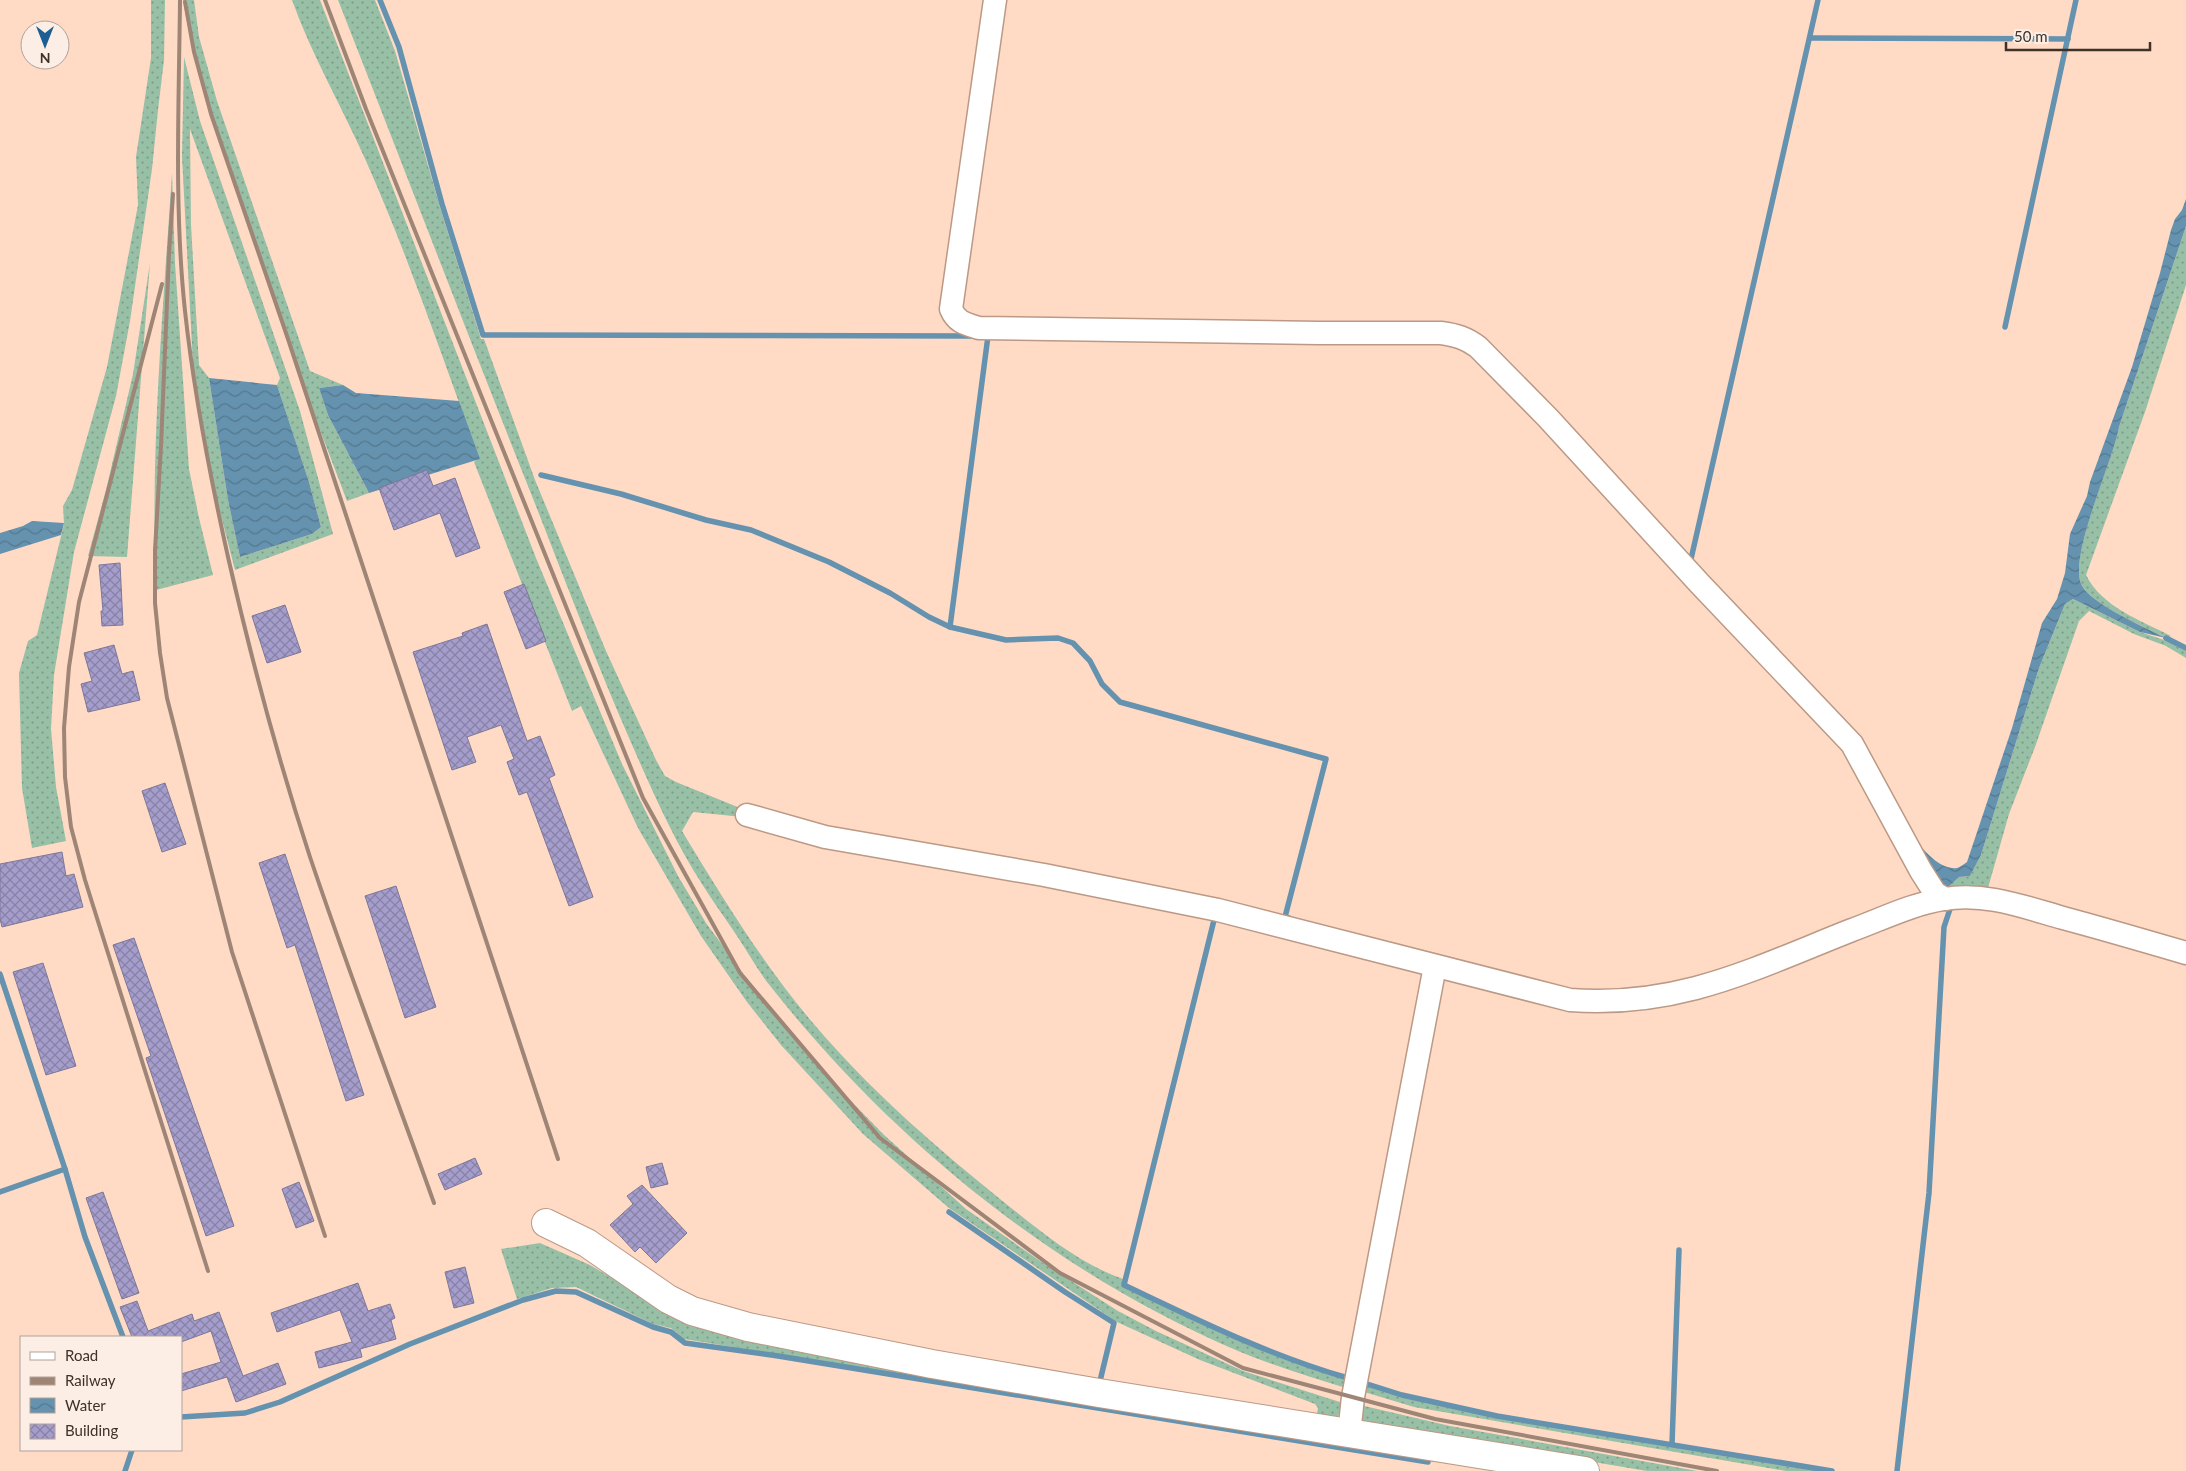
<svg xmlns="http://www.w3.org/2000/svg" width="2186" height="1471" font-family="Lato,sans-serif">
<defs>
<pattern id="grass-dots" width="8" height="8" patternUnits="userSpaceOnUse" patternTransform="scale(1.25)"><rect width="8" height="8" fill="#97c0a6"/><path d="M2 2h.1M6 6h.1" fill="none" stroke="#7d9d87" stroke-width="1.8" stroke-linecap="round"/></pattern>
<pattern id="water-waves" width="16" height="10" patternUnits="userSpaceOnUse" patternTransform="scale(1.25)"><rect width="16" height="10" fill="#6492af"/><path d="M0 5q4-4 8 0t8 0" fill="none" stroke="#54788e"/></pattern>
<pattern id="building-cross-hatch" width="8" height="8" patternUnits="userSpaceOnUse" patternTransform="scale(1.25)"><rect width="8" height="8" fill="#a59ecd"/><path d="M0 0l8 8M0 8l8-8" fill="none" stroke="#8881a6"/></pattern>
</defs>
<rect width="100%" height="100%" fill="#ffdbc6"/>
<g fill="url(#grass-dots)" fill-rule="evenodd">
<polygon points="151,0 165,0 164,60 158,110 152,169 130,321 116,396 74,552 54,675 51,729 56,787 66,841 32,848 22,788 19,673 28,641 37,635 64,524 63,506 72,490 107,367 138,205 136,157 151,58"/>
<polygon points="183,0 194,0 199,37 217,101 310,371 343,385 319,388 328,415 369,493 347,501 298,372 205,95 192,48"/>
<path d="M292,0H320L536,558L622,764L678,876L706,923L742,972L817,1066L883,1134L966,1209L1040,1261L1118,1311L1156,1331L1243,1371L1343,1403L1338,1416L1333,1420L1316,1419L1318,1408L1315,1404L1200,1360L1117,1322L949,1208L863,1134L781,1045L747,1002L701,936L638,828L581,706L572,711L474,462L479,458C443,359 409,258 366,161C342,107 312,56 292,0Z"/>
<path d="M338,0H375L395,51L440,207L481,339H484L535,480L606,651L656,760L665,776L676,782L745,810L743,817L693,812L682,831C725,902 769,974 825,1037C877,1096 938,1149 1000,1199C1038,1229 1077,1263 1123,1279L1122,1285C1197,1322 1272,1357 1352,1382L1349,1389C1311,1377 1274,1366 1238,1351C1053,1272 890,1139 767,982C756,967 747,951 737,936C726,919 713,902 702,884C675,842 653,793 633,747C597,665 565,580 532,496C466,331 403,165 338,0Z"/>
<path d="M184,57L200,121L300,411L333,534L235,570L213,485L193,365L182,157ZM190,129L280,378L277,385L309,482L321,527L312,534L240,557L228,500L209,378L199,365L191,225Z"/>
<path d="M172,173L175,263L189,469L199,518L213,575L156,590C150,452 163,312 172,173Z"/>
<path d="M2186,226V285L2145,412L2086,575C2102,607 2140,620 2171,636L2166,638C2146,628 2092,604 2082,586C2067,558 2113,461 2119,427Z"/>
<polygon points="150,263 127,557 88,556 106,490 133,374"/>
<polygon points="962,311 968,319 1326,327 1468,327 1854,739 1945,890 1959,877 1970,876 1981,855 2039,668 2065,604 2073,599 2140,632 2167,641 2186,651 2186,658 2166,646 2134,634 2089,611 2079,621 2035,747 2009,814 1988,888 1943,892 1868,765 1480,343 977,325 961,315"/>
<polygon points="540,1243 590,1265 647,1299 1436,1454 1435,1462 684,1339 671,1328 653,1324 576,1287 552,1288 517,1299 501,1249"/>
<polygon points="1363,1385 1453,1408 1496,1417 1823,1471 1786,1471 1414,1407 1361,1391"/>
<polygon points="1360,1405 1450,1426 1697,1471 1647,1471 1363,1423 1359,1416"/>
</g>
<g fill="url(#water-waves)">
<path d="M2186,199V226L2119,427C2113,462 2067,558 2082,586C2092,604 2146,628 2166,638L2140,632L2073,599L2065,604L2039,668L1981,855L1970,876L1959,877L1944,891L1903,824C1914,838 1936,871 1957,868C1960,867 1964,864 1967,862L2012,728L2042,623L2057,599L2065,573L2070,534L2087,496L2090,482L2132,367L2160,273L2171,230L2175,219L2182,210Z"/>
<polygon points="209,378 277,385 309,482 321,527 312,534 240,557 228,500"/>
<polygon points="343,385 356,393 459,401 480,459 369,493 328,415 319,388"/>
<polygon points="32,521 64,523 61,535 0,554 0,533 23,526"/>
</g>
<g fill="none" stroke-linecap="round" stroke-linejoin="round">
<g stroke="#6492af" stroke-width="5.5">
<polyline points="380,0 399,47 442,204 483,335 972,336"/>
<polyline points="1810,38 2068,39"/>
<polyline points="2005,327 2076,0"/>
<polyline points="541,475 621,494 706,520 751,530 829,562 890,593 929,617 950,627 1006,640 1058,638 1073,643 1090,661 1102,684 1120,702 1326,759 1285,917 1289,918"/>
<polyline points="1691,559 1818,0"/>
<polyline points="950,627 988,336"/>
<polyline points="2166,638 2186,648"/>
<path d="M1215,916L1124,1285C1198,1320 1268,1355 1348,1378"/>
<polyline points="0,974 65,1169 0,1192"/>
<polyline points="65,1169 85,1237 123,1337"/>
<polyline points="949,1212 1065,1292 1114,1323 1100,1381"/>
<polyline points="1364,1383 1402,1395 1497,1416 1832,1471"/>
<polyline points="181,1417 245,1413 280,1402 410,1344 523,1300 556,1291 576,1292 653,1327 671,1332 685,1343 778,1356 1428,1462"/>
<polyline points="1672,1444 1679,1250"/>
<polyline points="125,1471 132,1450"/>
<polyline points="1897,1471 1929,1193 1944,927 1951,906"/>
</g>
</g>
<g fill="url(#building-cross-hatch)" stroke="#7c7798">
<polygon points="427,470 433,486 455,478 480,548 456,557 440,513 394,530 379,488"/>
<polygon points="120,563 123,625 102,626 101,611 103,611 99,565"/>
<polygon points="524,584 546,641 526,649 504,592"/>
<polygon points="285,605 301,652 267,663 252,616"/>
<polygon points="487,624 527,741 540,736 555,775 549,778 593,897 569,906 527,792 519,795 507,762 514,759 501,725 467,737 476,762 452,770 413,652 463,636 462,633"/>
<polygon points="114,645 122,674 133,671 140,700 88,712 81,684 92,681 84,653"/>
<polygon points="165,783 186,844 162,852 142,791"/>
<polygon points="62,852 66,876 74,874 83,907 2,927 0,919 0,864"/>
<polygon points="285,854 364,1095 346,1101 295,945 287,948 259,863"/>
<polygon points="396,886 436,1007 405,1018 365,896"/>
<polygon points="134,938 234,1226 206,1236 146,1058 151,1056 113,945"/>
<polygon points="43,963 76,1066 46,1075 13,972"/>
<polygon points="475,1158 482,1174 445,1190 438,1174"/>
<polygon points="662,1163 668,1184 651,1188 646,1167"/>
<polygon points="299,1182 314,1221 296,1228 282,1189"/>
<polygon points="642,1185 687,1233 656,1263 640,1247 635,1252 610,1225 633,1204 627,1196"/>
<polygon points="103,1192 139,1293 122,1299 86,1198"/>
<polygon points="465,1267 474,1303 454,1308 445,1272"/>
<polygon points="358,1283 368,1311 390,1304 395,1318 391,1320 396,1339 360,1349 362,1357 319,1368 315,1352 352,1342 340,1310 277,1332 271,1313"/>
<polygon points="137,1301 148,1331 192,1314 194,1321 219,1312 243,1376 278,1363 286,1384 236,1402 227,1377 181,1391 181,1374 221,1362 211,1331 181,1342 181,1337 132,1337 120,1307"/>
</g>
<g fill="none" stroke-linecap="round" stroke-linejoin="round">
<defs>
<g id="minor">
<path d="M995,0L951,309C957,323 966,324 979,328L1319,333H1441C1456,335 1466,338 1478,347L1548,418L1700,584L1852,744L1921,871L1935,893L1945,899"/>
<path d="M747,815L825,837L1044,875L1218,910L1570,1000C1679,1008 1753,969 1852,930C1882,919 1912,904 1944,899C1985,892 2024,907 2063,918C2104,929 2145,941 2186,953"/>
<polyline points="1349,1434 1353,1397 1435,966"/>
</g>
<polyline id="tertiary" points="546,1223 587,1243 668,1299 692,1311 748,1327 932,1364 1099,1393 1585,1471"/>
</defs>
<use href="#minor" stroke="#bb9985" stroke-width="25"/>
<use href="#tertiary" stroke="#bb9985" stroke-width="30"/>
<use href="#minor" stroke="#fff" stroke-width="22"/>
<use href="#tertiary" stroke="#fff" stroke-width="28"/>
<g stroke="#9e8576" stroke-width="4">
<path d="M180,0C179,103 174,208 185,311C194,394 210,476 228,557C251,658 278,759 310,857C349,973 393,1088 434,1203"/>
<polyline points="325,0 366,109 643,798 740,973 880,1138 1060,1273 1243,1368 1435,1419 1717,1471"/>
<polyline points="185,2 194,52 211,114 288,339 558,1159"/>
<polyline points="173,194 169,254 161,446 155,550 155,603 160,653 167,698 232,952 325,1236"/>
<polyline points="162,284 79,602 69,667 64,728 65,777 71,827 85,880 208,1271"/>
</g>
</g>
<rect x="20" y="1336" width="162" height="115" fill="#fcede5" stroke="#b0a299"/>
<rect x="30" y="1352" width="25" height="8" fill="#ffffff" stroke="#b0a299"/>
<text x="65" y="1361" font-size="15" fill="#3e3128">Road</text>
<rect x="30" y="1377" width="25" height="8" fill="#9e8576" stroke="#b0a299"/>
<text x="65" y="1386" font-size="15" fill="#3e3128">Railway</text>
<rect x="30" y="1398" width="25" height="15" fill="url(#water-waves)" stroke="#b0a299"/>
<text x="65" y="1411" font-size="15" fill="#3e3128">Water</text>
<rect x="30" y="1424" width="25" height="15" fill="url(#building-cross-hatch)" stroke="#b0a299"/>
<text x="65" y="1436" font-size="15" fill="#3e3128">Building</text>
<g transform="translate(45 45) rotate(180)"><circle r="24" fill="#fcede5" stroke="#b0a299"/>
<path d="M0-4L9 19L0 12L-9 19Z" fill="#1c5f94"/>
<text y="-8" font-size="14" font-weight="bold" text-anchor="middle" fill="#3e3128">N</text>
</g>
<path d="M2006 42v8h144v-8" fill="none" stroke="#3e3128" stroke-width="2.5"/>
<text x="2014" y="42" font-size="15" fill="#3e3128" stroke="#fcede5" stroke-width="4" paint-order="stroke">50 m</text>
</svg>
